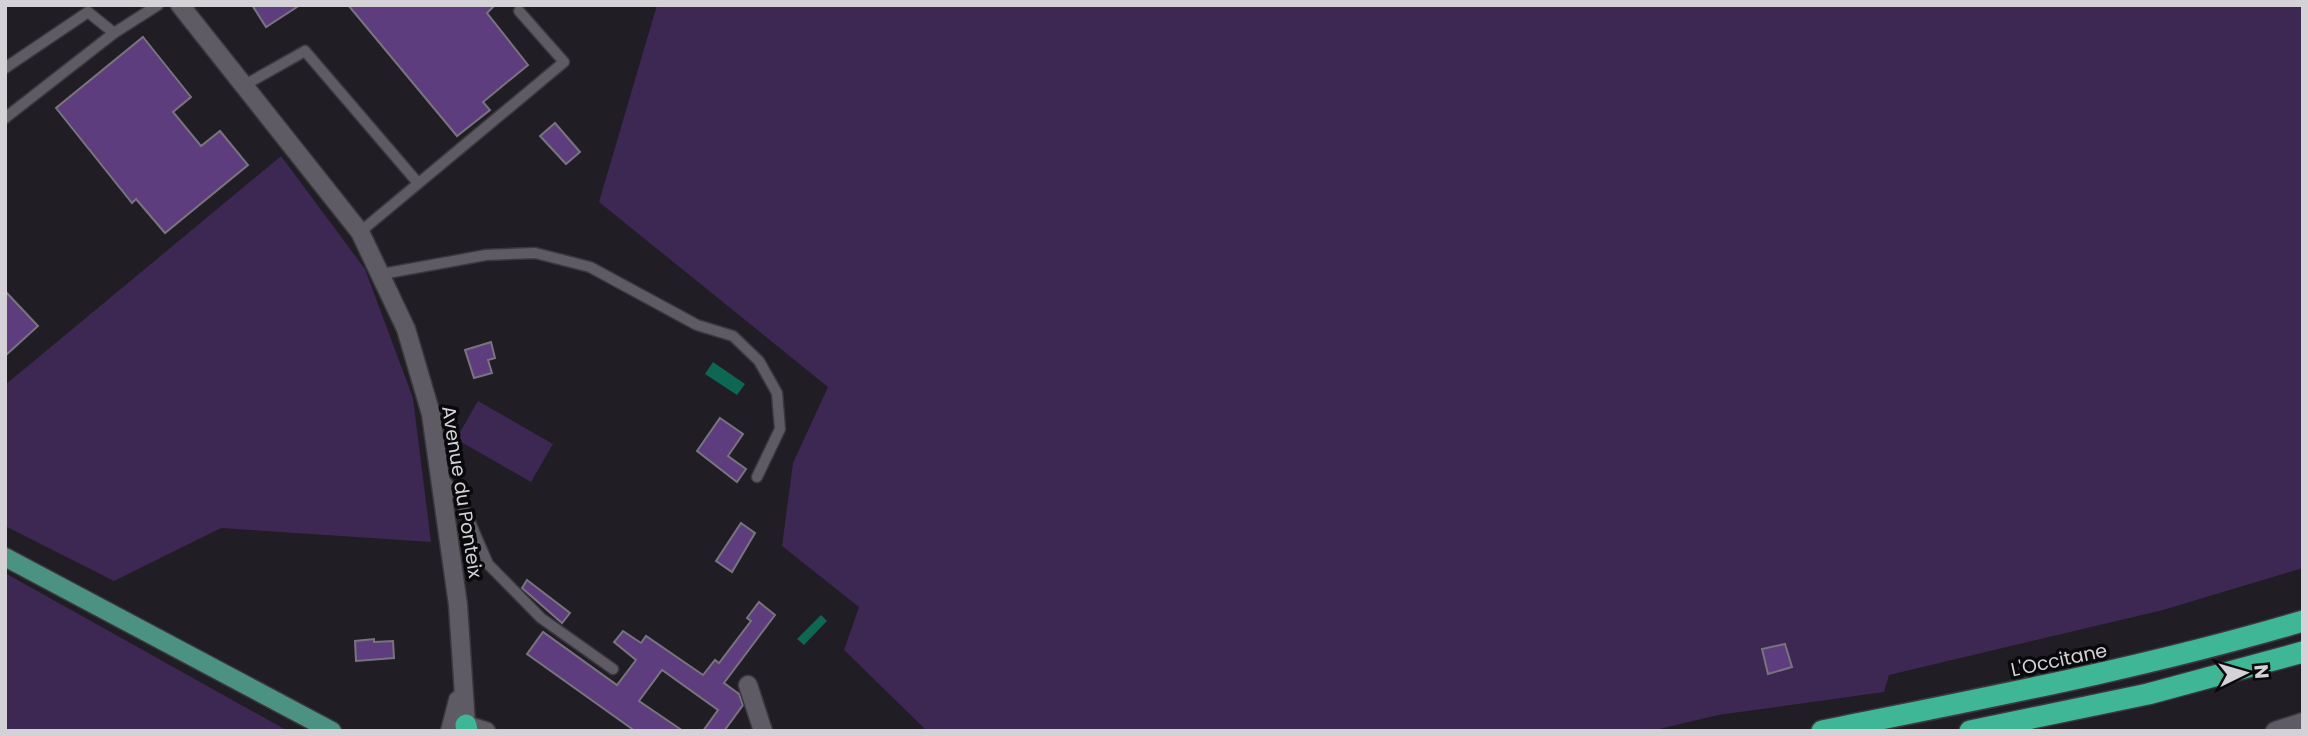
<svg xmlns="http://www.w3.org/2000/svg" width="2308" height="736" font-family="Poppins,sans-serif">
<rect width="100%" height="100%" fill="#201d24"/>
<g fill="#3d2753">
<polygon points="657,5 2303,5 2303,568 2163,610 1889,675 1884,692 1718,715 1651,731 927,731 844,650 859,607 782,546 793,463 828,387 599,202"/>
<polygon points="281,156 365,269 413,398 431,542 221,528 114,581 5,526 5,385"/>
<polygon points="478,401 553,444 531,482 456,439"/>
<polygon points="5,573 288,731 5,731"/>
</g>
<g fill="#0e6752">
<polygon points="713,362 745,384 737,395 705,374"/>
<polygon points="821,615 827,621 804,645 797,639"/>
</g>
<g fill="#5d3d7d" stroke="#78747d" stroke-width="2">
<polygon points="252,5 300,5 266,27"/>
<polygon points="348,5 495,5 487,13 528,65 483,102 490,110 457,136"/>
<polygon points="143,37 191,97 173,112 201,146 220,131 248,165 165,233 136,199 132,203 56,108"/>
<polygon points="555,123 580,152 566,164 540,136"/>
<polygon points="5,291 38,326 5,356"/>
<polygon points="491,342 495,358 488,360 492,373 474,378 465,350"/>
<polygon points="720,418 743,434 728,456 746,469 737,482 697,451"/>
<polygon points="741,523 755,533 732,572 716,561"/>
<polygon points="527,580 570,613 562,623 522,588"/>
<polygon points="759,602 775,615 724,683 739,694 743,705 724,731 703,731 718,710 662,670 639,701 683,731 635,731 527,654 543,632 617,685 636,660 614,642 623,631 641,643 646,636 703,675 715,660 719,663 751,621 747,618"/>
<polygon points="374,639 374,642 393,641 394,658 356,661 355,641"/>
<polygon points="1785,644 1792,667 1768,674 1762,649"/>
</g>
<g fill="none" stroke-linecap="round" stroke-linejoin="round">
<defs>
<g id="lane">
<polyline points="5,68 88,12 114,33"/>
<polyline points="243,86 305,51 418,183"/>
<polyline points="5,118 114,33 158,5"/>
<polyline points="360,232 564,62 519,11"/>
<polyline points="382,274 486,255 535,253 590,267 697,325 733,336 759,361 777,393 780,429 757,477"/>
<polyline points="443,478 460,499 488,564 541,618 613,669"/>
</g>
<g id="street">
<polyline points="748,685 763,731"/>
<polyline points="466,725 486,731"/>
</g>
<g id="secondary">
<polyline points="180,5 360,232 406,329 431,414 458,605 466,725"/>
<polyline points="450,731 458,700"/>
<polyline points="2275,731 2303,722"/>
</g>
<polyline id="primary" points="5,557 332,731"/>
<g id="highway">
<polyline points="466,725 467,731"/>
<path d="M1822,731C1984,698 2145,668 2303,621"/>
<polyline points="1970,731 2148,694 2303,652"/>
</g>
</defs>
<use href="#lane" stroke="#3a383d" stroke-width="13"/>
<use href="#street" stroke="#3a383d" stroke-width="21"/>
<use href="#secondary" stroke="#3a383d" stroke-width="21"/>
<use href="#primary" stroke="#3a383d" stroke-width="21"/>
<use href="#highway" stroke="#3a383d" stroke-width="24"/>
<use href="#lane" stroke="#5f5b64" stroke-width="10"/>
<use href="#street" stroke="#5f5b64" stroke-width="18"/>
<use href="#secondary" stroke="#5f5b64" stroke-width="18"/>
<use href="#primary" stroke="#4c9282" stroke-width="18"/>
<use href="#highway" stroke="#3fb696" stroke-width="21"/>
</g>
<g text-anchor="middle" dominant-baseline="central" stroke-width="7" stroke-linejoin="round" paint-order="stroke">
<g font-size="19" fill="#d4d2d7" stroke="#09080b">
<text transform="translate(462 492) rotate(81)">Avenue du Ponteix</text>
<text transform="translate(2059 660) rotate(-12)">L'Occitane</text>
</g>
</g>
<rect width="2308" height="736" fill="none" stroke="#d4d2d7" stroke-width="14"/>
<g transform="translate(2245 673) rotate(85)" stroke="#09080b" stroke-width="5" paint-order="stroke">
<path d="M0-5L12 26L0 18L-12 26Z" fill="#d4d2d7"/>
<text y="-10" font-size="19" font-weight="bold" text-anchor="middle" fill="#d4d2d7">N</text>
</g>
</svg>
